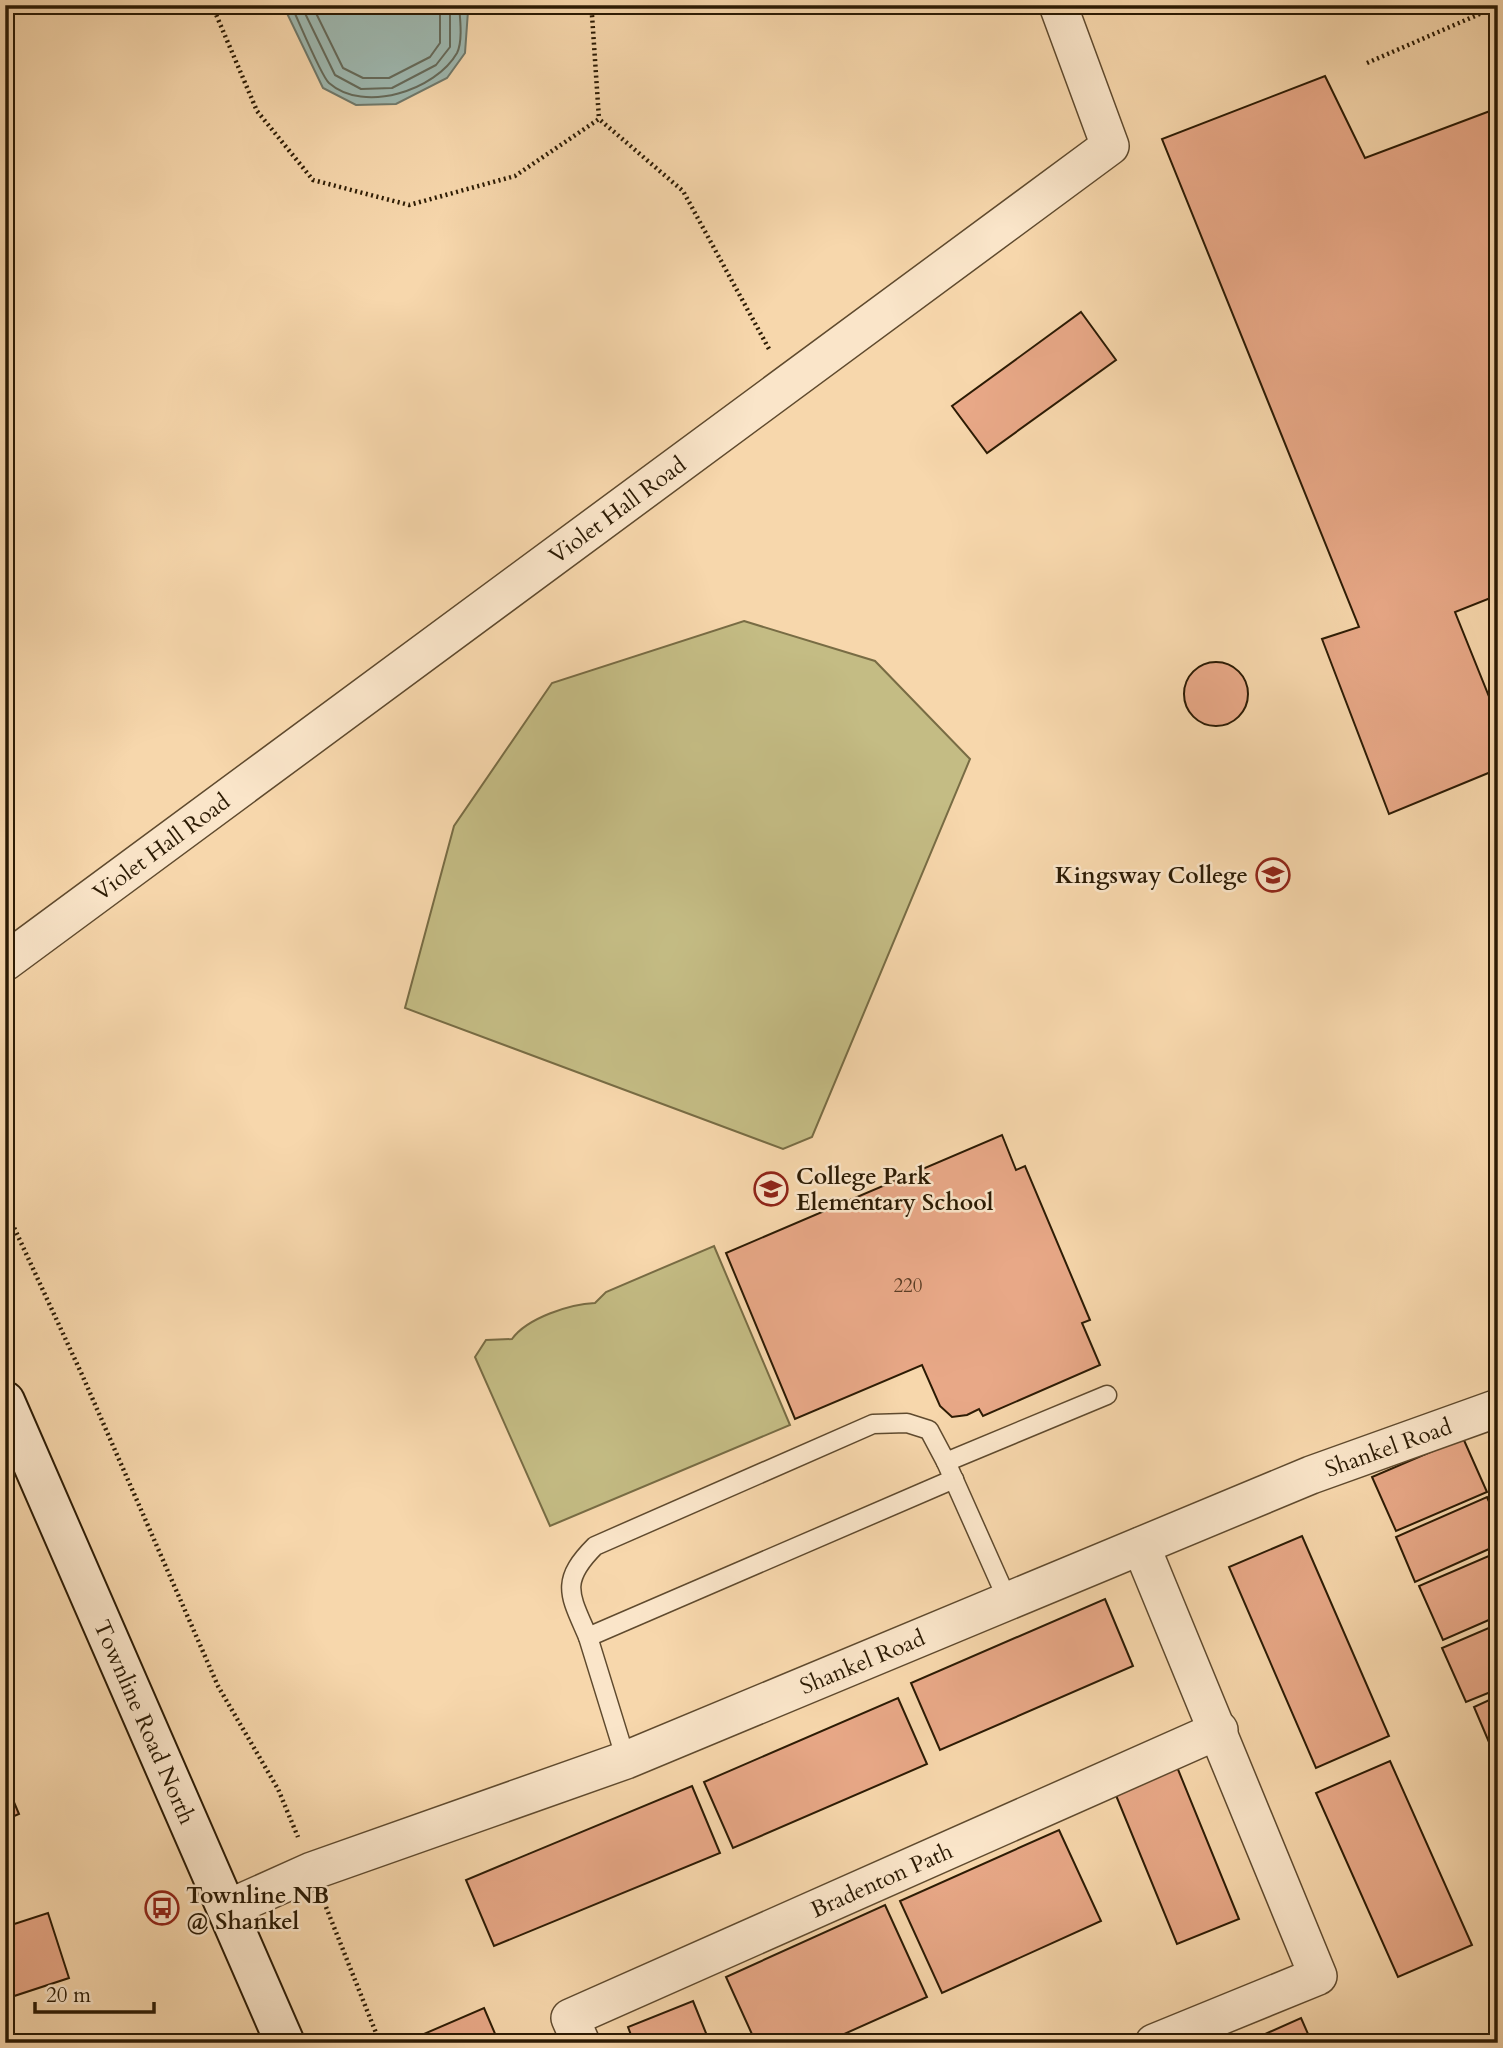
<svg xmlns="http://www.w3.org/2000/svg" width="1503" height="2048" font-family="Cardo,serif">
<rect width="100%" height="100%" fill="#f7d7ac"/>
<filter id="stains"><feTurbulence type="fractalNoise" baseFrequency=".00286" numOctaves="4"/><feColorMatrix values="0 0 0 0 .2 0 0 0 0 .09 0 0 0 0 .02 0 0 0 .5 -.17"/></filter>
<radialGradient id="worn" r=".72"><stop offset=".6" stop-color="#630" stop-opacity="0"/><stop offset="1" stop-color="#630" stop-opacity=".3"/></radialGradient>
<g fill="#c4bc84" stroke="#786c44" stroke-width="2">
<polygon points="744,621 875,661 970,759 812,1137 783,1149 405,1008 454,826 552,683"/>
<path d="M714,1246L790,1425L550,1526L475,1357L486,1340L512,1339C527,1318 570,1304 595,1303L606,1292Z"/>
</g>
<polygon fill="#9eb8b0" stroke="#70796b" stroke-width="2" points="283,5 465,5 468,11 465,53 447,78 396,104 356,105 323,88"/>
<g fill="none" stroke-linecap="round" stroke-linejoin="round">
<g stroke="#656a5a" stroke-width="2">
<path d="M291,5C298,19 321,76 329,83C364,114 436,90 457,53C463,41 460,18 459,5"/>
<polyline points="301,5 335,75 361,89 392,88 436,65 450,47 450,5"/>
<polyline points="312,5 343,68 363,78 389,78 430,57 440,43 440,5"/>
</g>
</g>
<g fill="#e8a887" stroke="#2c1b04" stroke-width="2">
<polygon points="1325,76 1365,158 1498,108 1498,595 1455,612 1498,719 1498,769 1389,814 1322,639 1359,627 1162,139"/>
<polygon points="1081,312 1116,360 987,453 952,406"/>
<circle cx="1216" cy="694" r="32"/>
<polygon points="1002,1135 1016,1170 1025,1166 1090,1320 1082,1323 1100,1365 983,1416 979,1409 967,1415 952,1417 940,1406 922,1365 795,1419 726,1253"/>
<polygon points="1463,1438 1487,1492 1396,1531 1372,1477"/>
<polygon points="1487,1497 1498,1522 1498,1545 1415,1582 1396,1537"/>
<polygon points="1302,1536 1389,1736 1316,1768 1229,1567"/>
<polygon points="1498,1552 1498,1616 1443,1640 1419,1586"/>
<polygon points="1105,1599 1133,1666 940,1750 911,1683"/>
<polygon points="1498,1624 1498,1689 1466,1702 1442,1648"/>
<polygon points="1498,1696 1498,1761 1497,1761 1474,1707"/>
<polygon points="898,1698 927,1764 733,1848 704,1782"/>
<polygon points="1390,1761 1472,1945 1398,1977 1316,1793"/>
<polygon points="1177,1767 1239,1919 1177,1944 1115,1793"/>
<polygon points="5,1781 19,1814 5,1820"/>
<polygon points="692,1786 720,1853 494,1946 466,1880"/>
<polygon points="1059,1830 1101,1921 942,1993 900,1901"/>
<polygon points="885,1905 927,1997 824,2043 756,2043 726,1977"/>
<polygon points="48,1913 69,1978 5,1999 5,1927"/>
<polygon points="693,2001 710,2043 634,2043 628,2027"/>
<polygon points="484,2008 499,2043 411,2043 410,2040"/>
<polygon points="1301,2018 1312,2043 1245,2043"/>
</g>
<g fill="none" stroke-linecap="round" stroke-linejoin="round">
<defs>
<g id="lane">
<path d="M946,1462L929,1430L907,1423L873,1424L595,1546C559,1582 570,1595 588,1637L954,1479"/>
<polyline points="1008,1601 946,1462 1107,1395"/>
<polyline points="588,1637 626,1760"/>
</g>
<g id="street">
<path id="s1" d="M5,962L1110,146L1058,5"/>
<polyline points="1141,1546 1318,1976 1154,2043"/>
<path id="s2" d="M227,1909L312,1871L626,1760L1311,1475L1498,1408"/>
<path id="s3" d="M581,2043L570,2018L1219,1730"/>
</g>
<g id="secondary">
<path id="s4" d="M5,1401L285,2043"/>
</g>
</defs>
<use href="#lane" stroke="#5f4a2e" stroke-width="21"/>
<use href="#street" stroke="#5f4a2e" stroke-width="40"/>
<use href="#secondary" stroke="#2c1b04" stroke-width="42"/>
<g stroke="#2c1b04" stroke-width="4.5" stroke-dasharray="2 3.5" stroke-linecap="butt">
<polyline points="212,5 257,111 313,180 409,205 515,176 599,119 683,191 769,349"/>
<polyline points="588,5 592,15 599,119"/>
<polyline points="1367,63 1498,6"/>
<polyline points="5,1208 83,1377 218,1686 278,1789 298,1837"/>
<polyline points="326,1907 380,2043"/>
</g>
<use href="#lane" stroke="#fae5c9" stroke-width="18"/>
<use href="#street" stroke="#fae5c9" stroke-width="37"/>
<use href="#secondary" stroke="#fae5c9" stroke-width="38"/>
</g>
<defs>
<symbol id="school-ring" viewBox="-11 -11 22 22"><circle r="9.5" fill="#fae5c9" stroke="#8f2418" stroke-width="1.5"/><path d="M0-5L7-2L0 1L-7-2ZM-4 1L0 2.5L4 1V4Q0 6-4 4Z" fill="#8f2418"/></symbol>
<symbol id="bus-ring" viewBox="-11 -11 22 22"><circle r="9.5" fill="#fae5c9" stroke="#8f2418" stroke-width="1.5"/><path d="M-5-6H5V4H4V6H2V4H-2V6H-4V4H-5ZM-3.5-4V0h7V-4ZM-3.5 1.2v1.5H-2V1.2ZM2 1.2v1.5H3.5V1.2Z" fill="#8f2418"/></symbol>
</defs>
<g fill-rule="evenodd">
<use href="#school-ring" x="1254" y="856" width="38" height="38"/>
<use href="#school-ring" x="752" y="1170" width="38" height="38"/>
<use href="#bus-ring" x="143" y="1889" width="38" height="38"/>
</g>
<g text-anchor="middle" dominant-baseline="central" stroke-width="5" stroke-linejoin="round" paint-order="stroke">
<g font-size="19" fill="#5b3e25">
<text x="908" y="1286">220</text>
</g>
<g font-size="23" fill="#2c1b04" stroke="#fae5c9">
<text stroke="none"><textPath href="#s1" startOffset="761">Violet Hall Road</textPath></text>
<text stroke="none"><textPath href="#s1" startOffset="194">Violet Hall Road</textPath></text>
<text stroke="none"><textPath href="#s2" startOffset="1250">Shankel Road</textPath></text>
<text stroke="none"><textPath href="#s2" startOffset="682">Shankel Road</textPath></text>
<text stroke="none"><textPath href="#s4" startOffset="350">Townline Road North</textPath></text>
<text stroke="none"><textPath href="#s3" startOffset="368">Bradenton Path</textPath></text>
</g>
<g font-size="23" font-weight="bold" fill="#2c1b04" stroke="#fae5c9" text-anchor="start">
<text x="1248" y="875" text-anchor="end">Kingsway College</text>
<text x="796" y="1176">College Park<tspan x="796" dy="26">Elementary School</tspan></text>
<text x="186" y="1895">Townline NB<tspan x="186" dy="26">@ Shankel</tspan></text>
</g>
</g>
<rect width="1503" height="2048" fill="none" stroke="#f7d7ac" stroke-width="28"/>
<rect x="7" y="7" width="1489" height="2034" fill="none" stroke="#2c1b04" stroke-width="3.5"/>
<rect x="14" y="14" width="1475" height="2020" fill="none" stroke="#2c1b04" stroke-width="2"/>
<path d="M35 2002v10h119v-10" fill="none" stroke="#2c1b04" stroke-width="3.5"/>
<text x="46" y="2002" font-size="21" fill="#2c1b04" stroke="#fae5c9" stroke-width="5" paint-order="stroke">20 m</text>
<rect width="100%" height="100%" filter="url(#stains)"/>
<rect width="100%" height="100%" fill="url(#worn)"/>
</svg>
